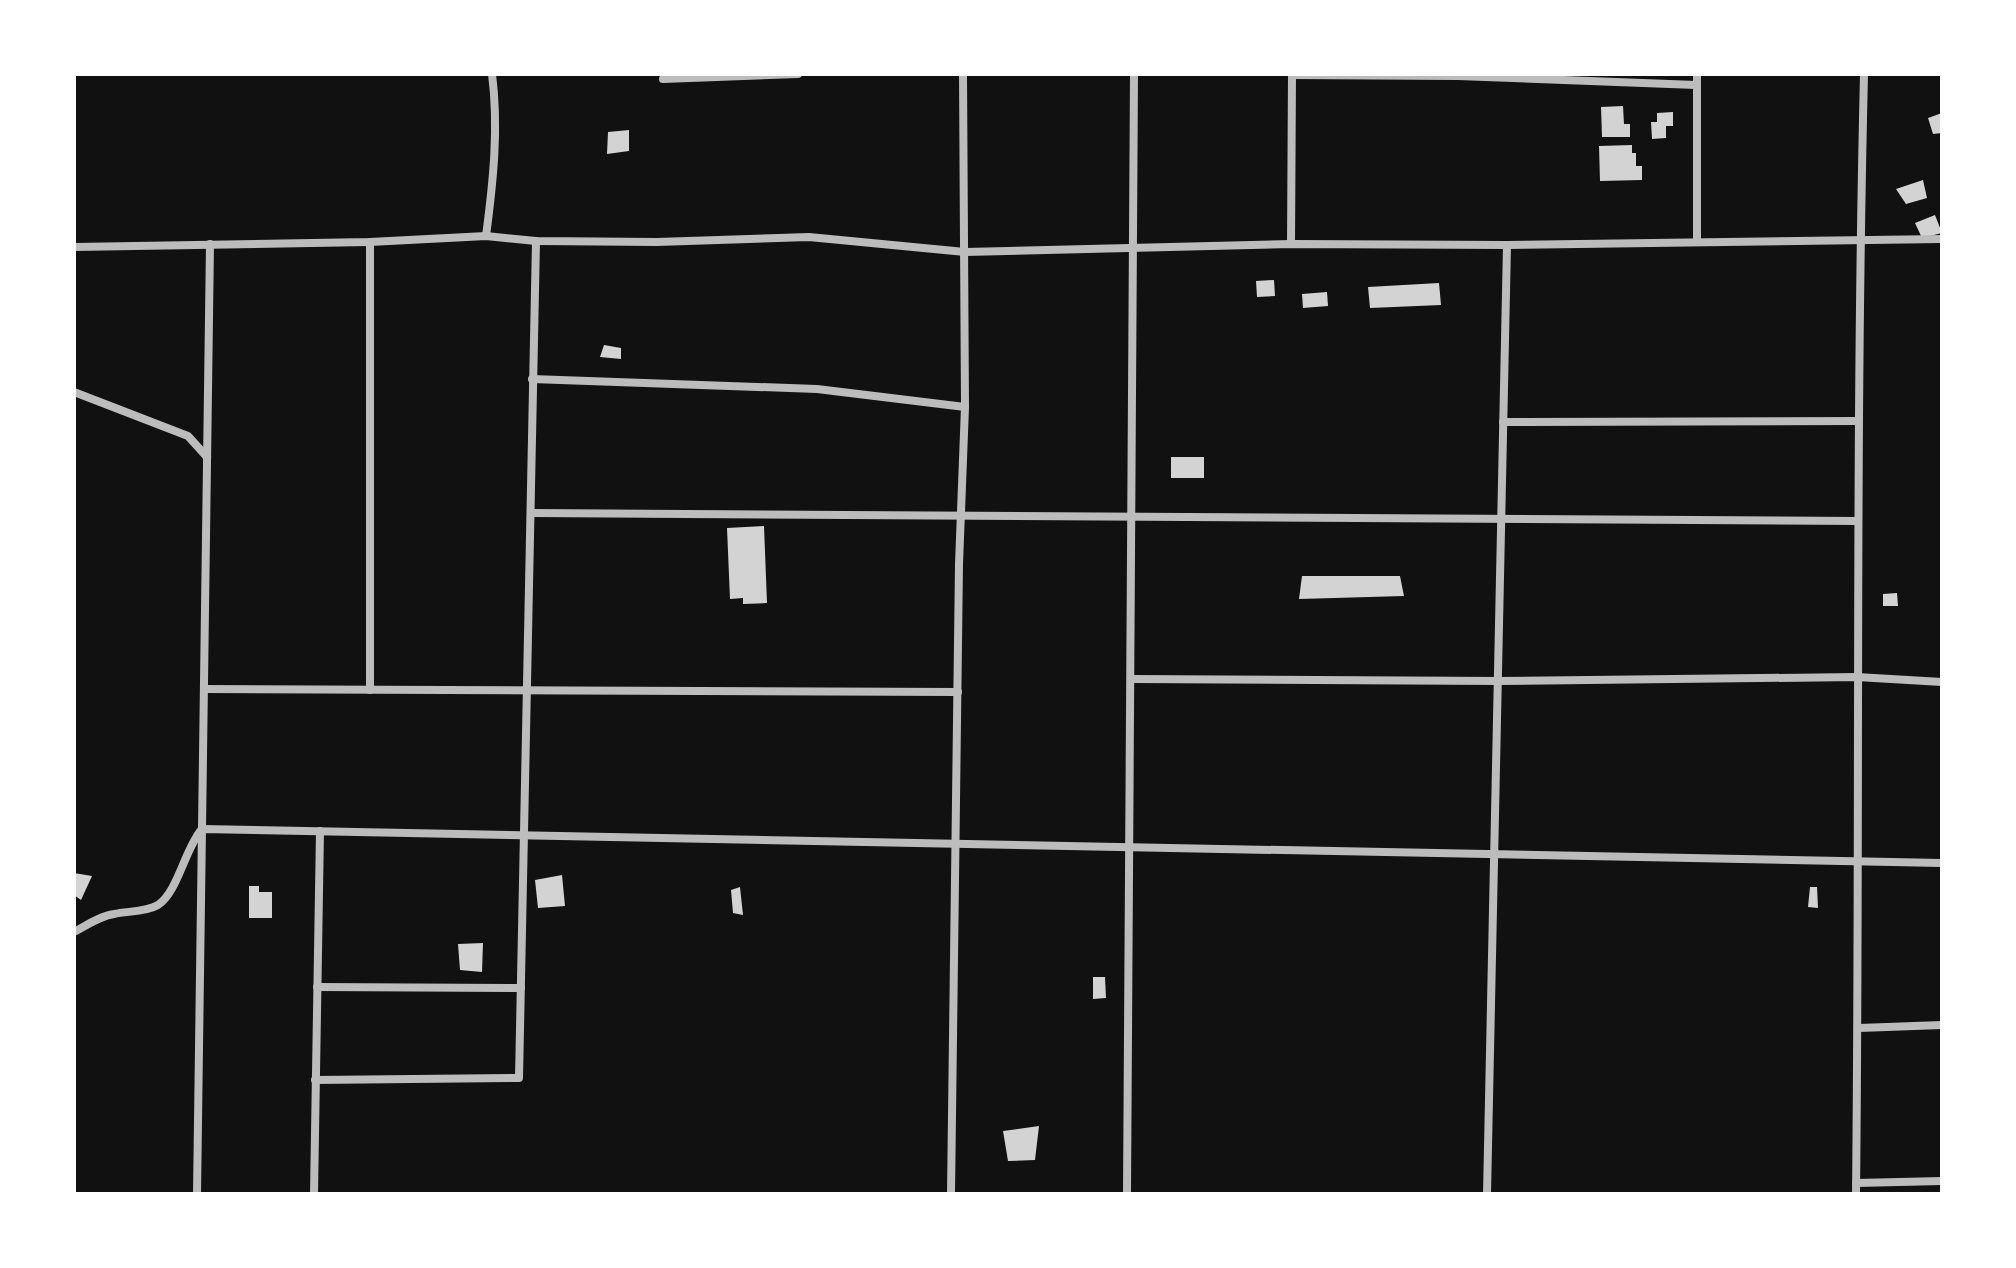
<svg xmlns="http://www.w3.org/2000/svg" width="2016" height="1268" font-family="'Roboto Serif',serif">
<rect width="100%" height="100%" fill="#111"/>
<g fill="#d3d3d3">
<polygon points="1623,106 1624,124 1630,124 1630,137 1602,137 1601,107"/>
<polygon points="1673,112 1673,126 1666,126 1666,138 1652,139 1651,122 1657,122 1657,113"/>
<polygon points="1942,113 1942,133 1933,134 1928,118"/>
<polygon points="629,130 629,151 607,154 608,132"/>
<polygon points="1632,145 1632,153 1636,153 1636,166 1642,166 1642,180 1600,181 1599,146"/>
<polygon points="1923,180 1927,198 1906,204 1896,189"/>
<polygon points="1935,215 1942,233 1922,238 1915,223"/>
<polygon points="1274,280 1275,296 1257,297 1256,281"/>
<polygon points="1439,283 1441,305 1370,308 1368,287"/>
<polygon points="1327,292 1328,306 1303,308 1302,294"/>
<polygon points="604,345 621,348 621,359 600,357"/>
<rect x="1171" y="457" width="33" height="21"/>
<polygon points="764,526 767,603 743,604 743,598 730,599 727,528"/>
<polygon points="1302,576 1400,576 1404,596 1299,599"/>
<polygon points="1897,593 1898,606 1883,606 1883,594"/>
<polygon points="74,873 92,876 81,900 74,895"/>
<polygon points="562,875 565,906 538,908 535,880"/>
<polygon points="249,886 259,886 259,892 272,892 272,918 249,918"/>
<polygon points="740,887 743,915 733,913 731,890"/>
<polygon points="1810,887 1817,887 1818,908 1808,907"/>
<polygon points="483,943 482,972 460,970 458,944"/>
<polygon points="1093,977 1105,977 1106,998 1093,999"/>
<polygon points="1039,1126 1035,1160 1008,1161 1003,1131"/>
</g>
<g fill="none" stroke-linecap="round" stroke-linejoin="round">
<g stroke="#bcbcbc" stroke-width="8">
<polyline points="1292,75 1458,76 1696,85"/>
<polyline points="663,79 798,74"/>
<path d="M486,236C493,183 499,128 492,74"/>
<polyline points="1697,242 1697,74"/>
<polyline points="1291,244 1292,74"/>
<polyline points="74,247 370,242 486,236 536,241 657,242 809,237 965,252 1291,244 1507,245 1942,239"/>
<polyline points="532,379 817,389 965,407"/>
<polyline points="74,392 188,436 207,457"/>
<polyline points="1503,422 1858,421"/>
<polyline points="531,513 1857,521"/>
<polyline points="1131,679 1498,681 1857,677 1942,682"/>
<polyline points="204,689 958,692"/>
<polyline points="370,690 370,242"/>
<path d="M74,932C87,925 100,916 114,914C128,911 146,912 158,905C178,892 185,848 202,829L1942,863"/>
<polyline points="317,987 521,988"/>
<polyline points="1859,1028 1942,1025"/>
<polyline points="315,1080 519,1078 536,241"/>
<polyline points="1856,1183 1942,1181"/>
<polyline points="197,1194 210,244"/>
<polyline points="314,1194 320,831"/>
<polyline points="951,1194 959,564 965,407 963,74"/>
<polyline points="1127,1194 1134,74"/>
<polyline points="1487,1194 1507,245"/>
<path d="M1856,1194C1860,821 1855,447 1864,74"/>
</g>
</g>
<rect width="2016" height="1268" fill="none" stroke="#ffffff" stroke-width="152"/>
</svg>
